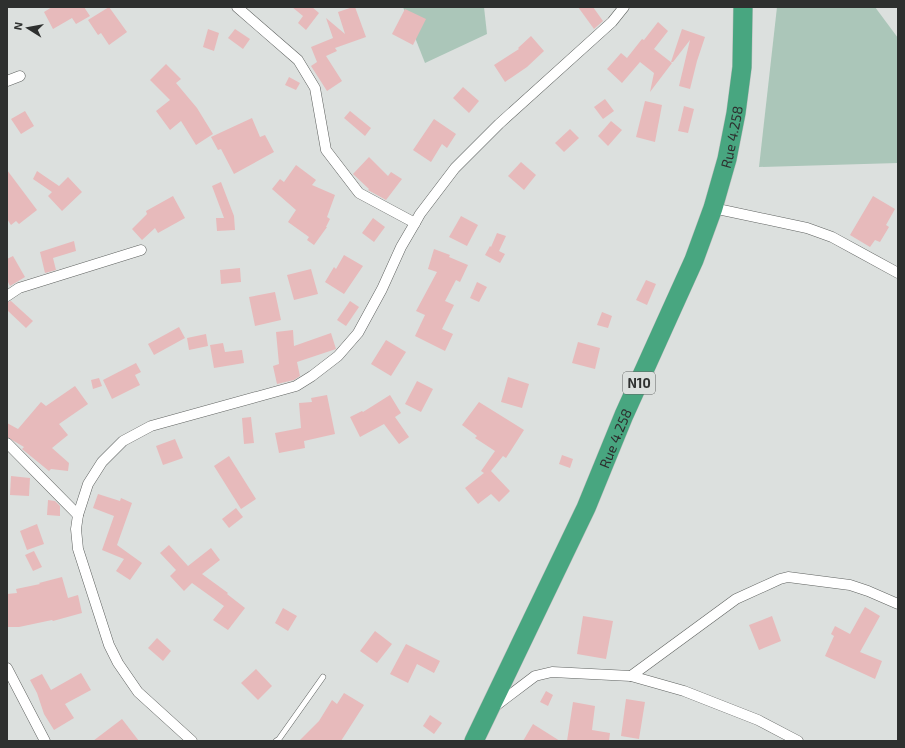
<svg xmlns="http://www.w3.org/2000/svg" width="905" height="748" font-family="'Exo 2',sans-serif">
<rect width="100%" height="100%" fill="#dce0de"/>
<g fill="#abc6b9">
<polygon points="403,7 484,7 487,34 425,63"/>
<polygon points="777,7 875,7 898,38 898,163 759,167"/>
</g>
<g fill="#e7babb">
<polygon points="52,7 84,7 90,16 76,24 72,18 53,29 44,12"/>
<polygon points="109,7 127,32 109,45 101,33 98,35 88,20"/>
<polygon points="292,7 312,7 319,13 306,30 298,23 303,16"/>
<polygon points="353,7 355,7 366,37 335,48 337,51 326,56 342,81 327,91 311,66 317,62 311,47 333,38 326,18 345,34 338,12"/>
<polygon points="578,7 593,7 603,21 594,29"/>
<polygon points="405,9 426,19 413,45 392,34"/>
<polygon points="658,22 668,31 654,49 672,63 650,92 654,73 640,62 622,83 607,69 621,53 627,58 642,39 644,40"/>
<polygon points="208,29 219,33 214,51 203,47"/>
<polygon points="235,29 250,39 243,49 228,38"/>
<polygon points="682,29 705,37 697,61 690,89 679,86 690,40 673,62 671,62"/>
<polygon points="531,36 544,51 527,67 505,82 494,65 519,49 518,48"/>
<polygon points="166,64 181,79 176,83 197,108 213,134 196,145 181,121 170,130 156,111 170,100 150,80"/>
<polygon points="289,77 300,83 296,90 285,85"/>
<polygon points="463,87 479,101 469,113 453,98"/>
<polygon points="605,99 614,111 603,119 594,107"/>
<polygon points="645,101 662,105 655,142 636,137"/>
<polygon points="684,106 694,109 688,133 678,131"/>
<polygon points="25,111 34,126 21,134 11,119"/>
<polygon points="350,111 371,128 365,136 344,118"/>
<polygon points="252,118 260,137 265,135 274,152 234,174 221,149 218,150 211,137"/>
<polygon points="434,119 456,134 447,148 442,144 431,162 413,150"/>
<polygon points="611,121 622,130 608,146 598,136"/>
<polygon points="570,129 579,138 564,152 555,143"/>
<polygon points="369,157 388,176 391,172 402,179 386,200 368,190 369,189 353,174"/>
<polygon points="521,162 536,175 524,190 508,176"/>
<polygon points="296,165 316,180 312,185 335,195 327,217 330,219 326,227 327,227 314,245 307,240 309,237 288,222 296,210 272,189 280,179 284,182"/>
<polygon points="7,170 37,210 19,224 16,221 11,225 7,219"/>
<polygon points="37,171 59,186 68,177 82,192 62,211 48,196 52,192 33,179"/>
<polygon points="221,182 234,216 235,230 217,231 216,218 224,218 212,186"/>
<polygon points="173,196 185,218 158,233 155,228 142,240 132,229 147,214 146,211"/>
<polygon points="873,196 895,209 886,225 889,227 880,242 875,240 870,247 850,235"/>
<polygon points="461,216 478,225 467,246 449,237"/>
<polygon points="373,218 385,227 374,242 362,233"/>
<polygon points="497,233 506,236 499,251 505,254 500,263 485,255 490,246 491,247"/>
<polygon points="74,241 76,251 53,258 56,270 45,273 40,252"/>
<polygon points="434,249 450,255 449,257 468,265 460,282 456,280 445,301 454,305 442,329 453,334 445,351 415,336 425,315 416,311 437,272 428,269"/>
<polygon points="344,255 363,266 344,294 325,282 334,267 336,269"/>
<polygon points="13,256 25,277 10,286 7,280 7,259"/>
<polygon points="240,268 241,282 221,284 220,270"/>
<polygon points="311,269 318,294 294,300 287,275"/>
<polygon points="646,280 656,284 647,305 636,300"/>
<polygon points="477,282 487,287 479,302 470,298"/>
<polygon points="275,292 281,320 255,326 249,297"/>
<polygon points="11,301 33,321 26,328 7,310 7,302"/>
<polygon points="350,301 359,307 346,326 337,320"/>
<polygon points="602,312 612,316 608,328 597,325"/>
<polygon points="179,327 185,338 154,355 148,344"/>
<polygon points="293,330 294,346 331,333 336,349 297,362 300,376 294,380 277,384 273,366 279,364 276,332"/>
<polygon points="206,334 208,346 189,350 187,338"/>
<polygon points="386,340 406,352 391,376 371,364"/>
<polygon points="578,342 600,348 595,369 572,363"/>
<polygon points="223,343 225,352 242,350 244,363 214,368 210,345"/>
<polygon points="136,363 141,372 135,375 140,385 112,399 103,380"/>
<polygon points="508,377 529,384 522,408 501,402"/>
<polygon points="99,378 102,386 93,389 91,380"/>
<polygon points="417,381 433,389 421,412 405,404"/>
<polygon points="75,386 88,404 59,424 68,435 52,448 69,463 68,471 51,469 49,471 22,449 24,447 7,437 7,423 18,429 41,402 46,406"/>
<polygon points="327,395 335,434 304,441 305,448 279,453 275,433 301,428 299,403 312,402 311,398"/>
<polygon points="390,395 401,413 395,417 409,437 399,444 384,424 360,437 350,417 362,411 363,412"/>
<polygon points="479,402 524,430 506,458 503,456 491,471 510,491 499,502 491,494 478,504 465,488 484,473 481,471 495,451 475,438 477,436 462,425"/>
<polygon points="251,417 254,443 244,444 242,418"/>
<polygon points="175,439 183,458 163,465 156,446"/>
<polygon points="562,455 573,459 570,468 559,464"/>
<polygon points="229,456 256,499 241,509 214,466"/>
<polygon points="11,476 30,478 29,496 10,495"/>
<polygon points="98,494 120,501 121,498 132,503 117,545 142,563 130,580 116,571 124,559 102,550 114,516 93,508"/>
<polygon points="48,500 55,501 60,506 60,516 47,515"/>
<polygon points="236,508 243,517 229,528 222,519"/>
<polygon points="37,524 44,544 27,550 20,531"/>
<polygon points="169,545 188,566 211,548 220,560 202,574 228,593 227,594 245,608 228,630 213,620 224,606 192,583 184,591 170,576 176,570 160,553"/>
<polygon points="34,551 42,567 33,571 25,555"/>
<polygon points="62,577 68,598 78,595 82,613 53,621 52,620 19,627 7,627 7,594 17,593 16,589 40,584 39,583"/>
<polygon points="865,607 880,616 860,652 882,661 875,679 825,656 834,636 831,634 835,626 850,634"/>
<polygon points="283,608 297,616 288,631 275,623"/>
<polygon points="583,616 613,621 606,659 577,654"/>
<polygon points="772,616 781,641 759,650 749,625"/>
<polygon points="375,631 392,644 377,663 360,651"/>
<polygon points="157,638 171,651 163,661 148,648"/>
<polygon points="406,644 440,661 434,673 417,664 408,683 390,674"/>
<polygon points="256,669 272,686 258,700 241,683"/>
<polygon points="81,673 91,690 65,704 74,718 54,730 44,714 37,693 30,680 42,674 51,690"/>
<polygon points="546,691 553,695 548,706 540,702"/>
<polygon points="344,693 364,705 341,741 299,741 319,721 332,700 337,704"/>
<polygon points="626,699 645,702 639,739 621,736"/>
<polygon points="573,702 595,706 592,730 610,733 609,741 567,741"/>
<polygon points="430,715 442,723 434,734 423,726"/>
<polygon points="122,719 139,741 93,741"/>
<polygon points="533,724 560,741 523,741"/>
</g>
<g fill="none" stroke-linecap="round" stroke-linejoin="round">
<defs>
<polyline id="lane" points="276,741 279,739 323,677"/>
<g id="street">
<polyline points="237,7 298,60 315,88 326,150 359,193 415,223"/>
<polyline points="7,81 20,76"/>
<polyline points="713,208 807,228 832,237 898,273"/>
<polyline points="7,296 19,288 141,250"/>
<polyline points="7,443 78,515"/>
<polyline points="7,668 45,741"/>
<polyline points="631,676 736,599 780,579 788,577 850,585 868,591 898,604"/>
<polyline points="494,707 535,676 552,672 631,676 684,691 758,720 798,741"/>
<polyline points="192,741 138,692 118,663 109,645 78,549 76,529 78,515 88,484 102,462 123,441 151,426 296,386 312,376 338,356 358,333 382,289 401,247 415,223 420,214 455,168 499,124 612,22 624,7"/>
</g>
<g id="highway">
<path id="s1" d="M474,741L586,508L624,415L694,260L713,208L727,159L736,113L742,67L743,7"/>
</g>
</defs>
<use href="#lane" stroke="#5f6260" stroke-width="6"/>
<use href="#street" stroke="#5f6260" stroke-width="11"/>
<use href="#highway" stroke="#bcbdbc" stroke-width="20"/>
<use href="#lane" stroke="#fff" stroke-width="5"/>
<use href="#street" stroke="#fff" stroke-width="10"/>
<use href="#highway" stroke="#48a680" stroke-width="19"/>
</g>
<g text-anchor="middle" dominant-baseline="central" stroke-width="3.5" stroke-linejoin="round" paint-order="stroke">
<rect fill="#dce0de" stroke="#626564" stroke-width="1" x="623" y="372" width="32" height="22" rx="3"/>
<g font-size="13" font-weight="bold" fill="#2e302f">
<text x="639" y="383">N10</text>
</g>
<g font-size="14" fill="#2e302f" stroke="#dce0de">
<text stroke="none"><textPath href="#s1" startOffset="658">Rue 4.258</textPath></text>
<text stroke="none"><textPath href="#s1" startOffset="334">Rue 4.258</textPath></text>
</g>
</g>
<rect width="905" height="748" fill="none" stroke="#2e302f" stroke-width="16"/>
<g transform="translate(28 28) rotate(281)" stroke="#dce0de" stroke-width="3" paint-order="stroke">
<path d="M0-3L7 15L0 10L-7 15Z" fill="#2e302f"/>
<text y="-6" font-size="11" font-weight="bold" text-anchor="middle" fill="#2e302f">N</text>
</g>
</svg>
